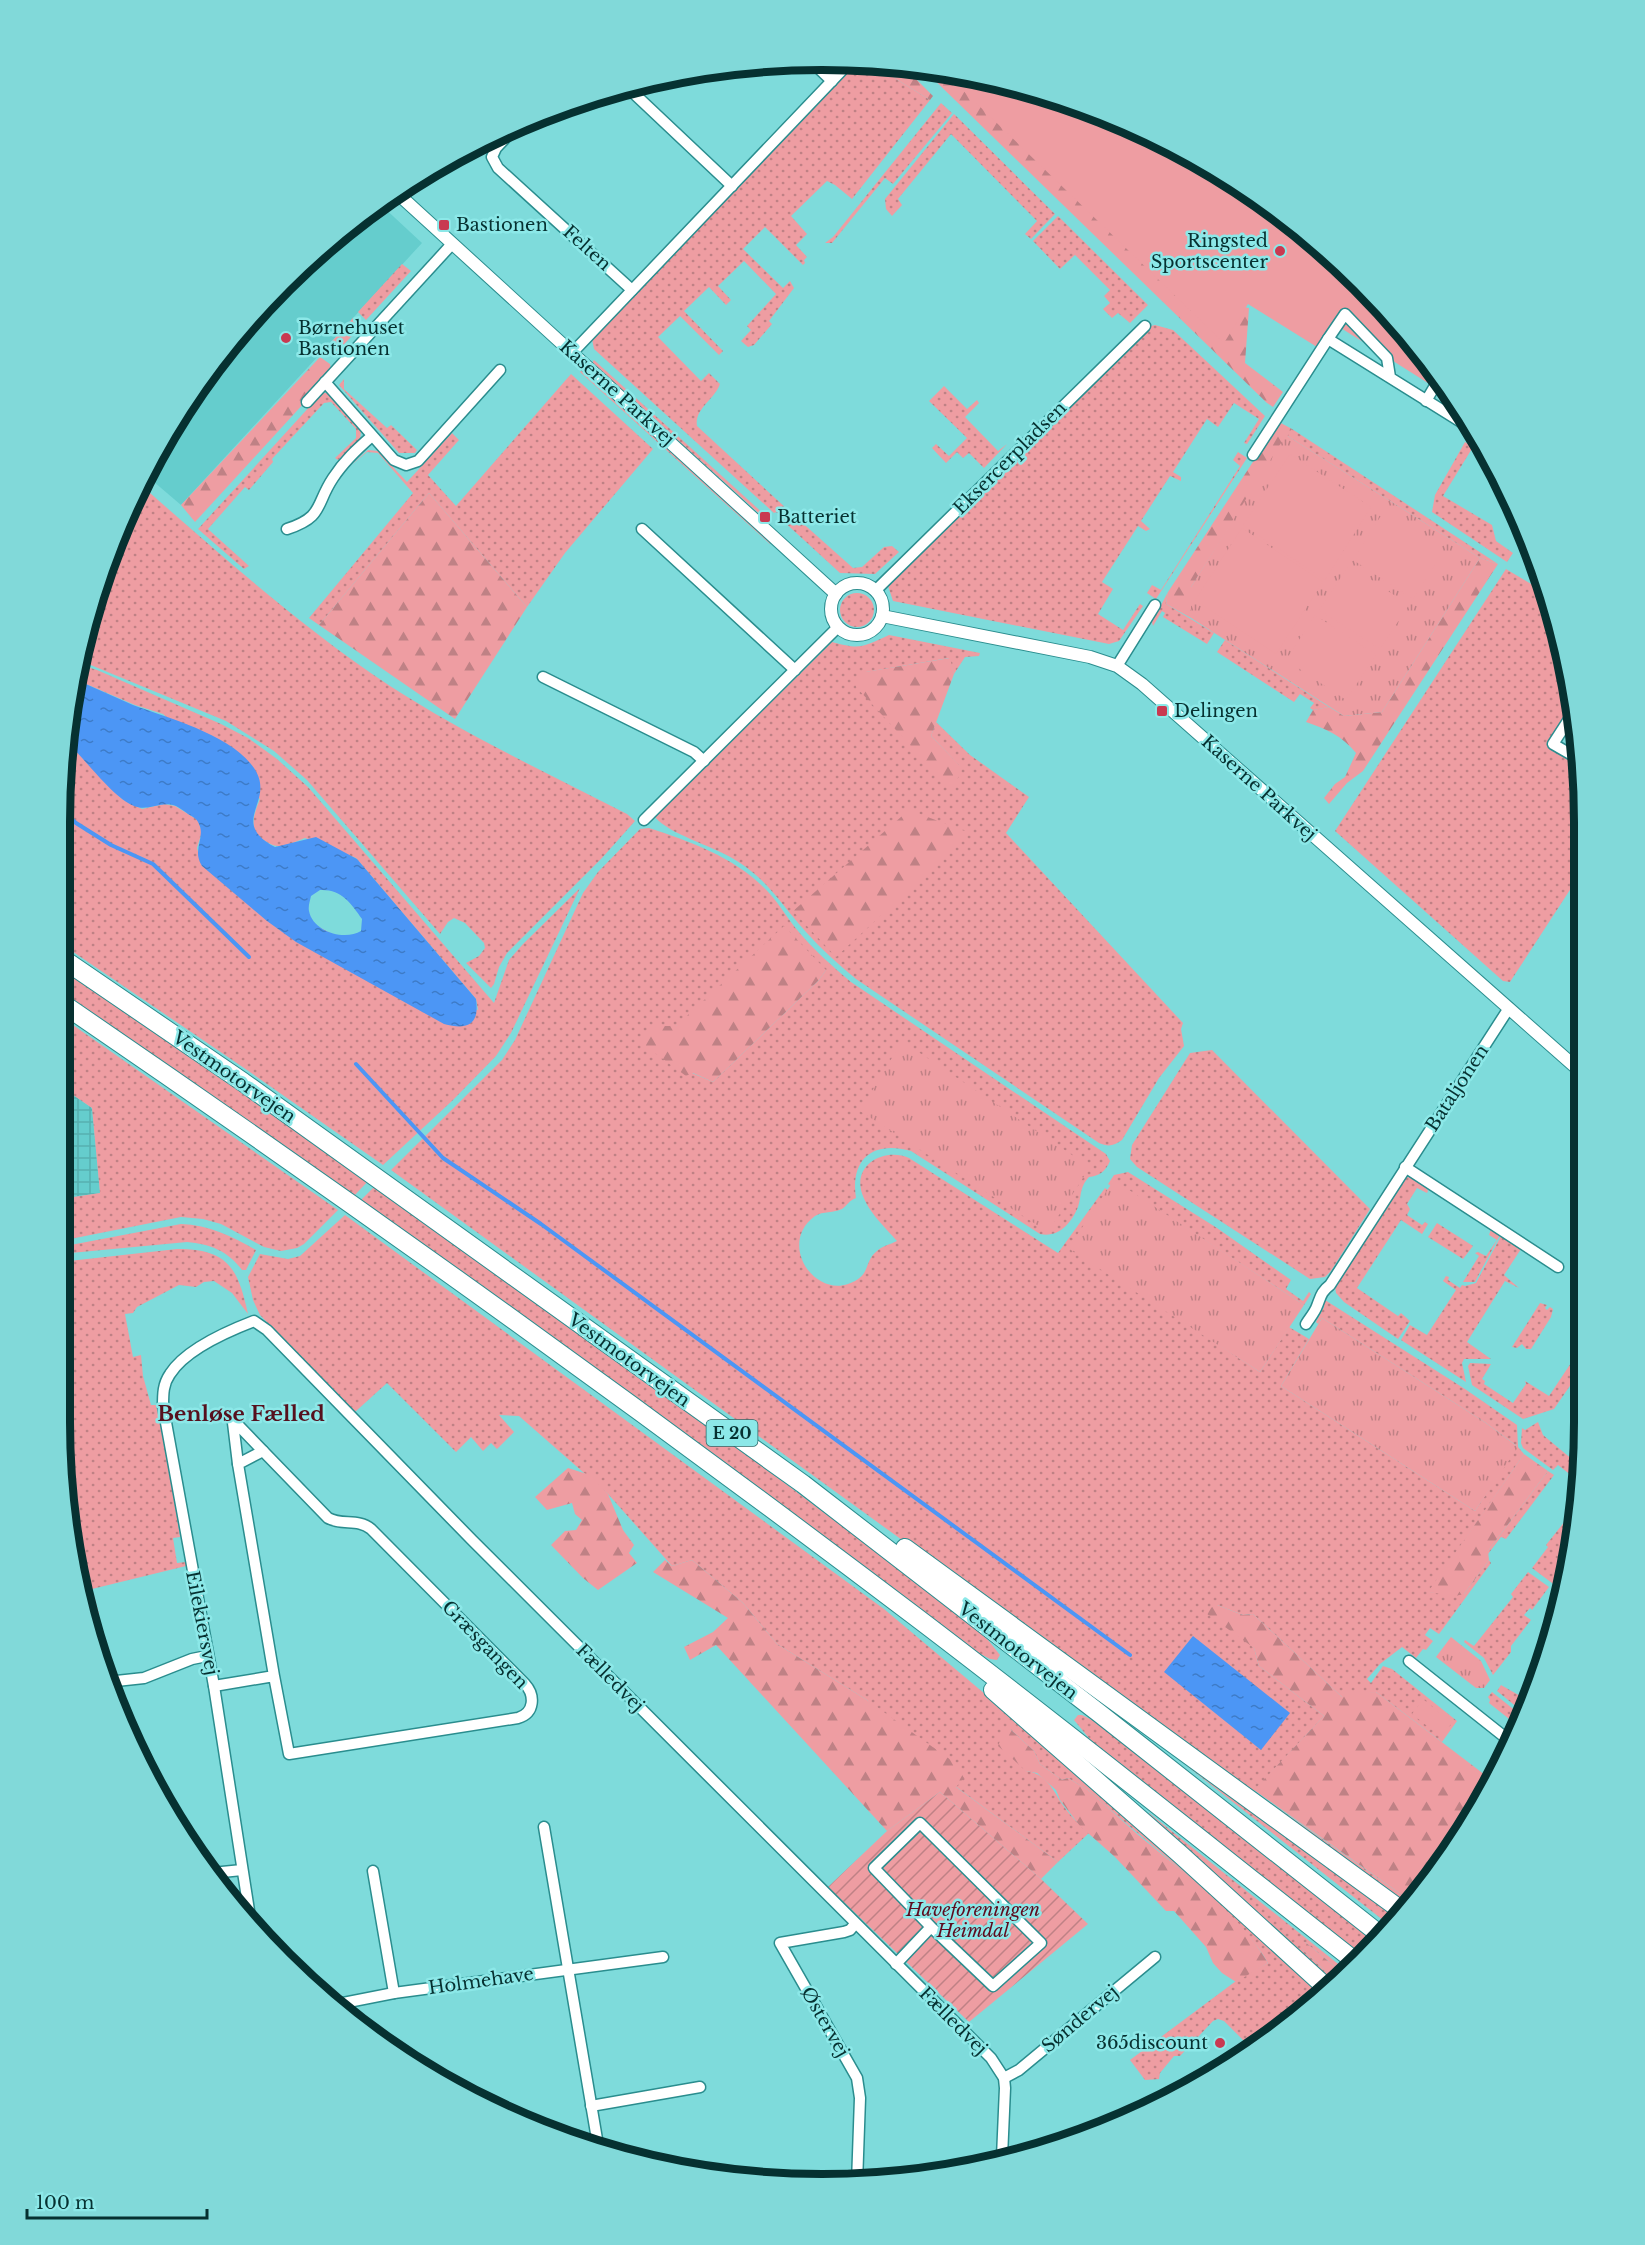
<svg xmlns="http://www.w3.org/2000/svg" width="1645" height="2245" font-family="'Libre Baskerville',serif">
<defs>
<pattern id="industrial-grid" width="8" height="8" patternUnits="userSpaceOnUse" patternTransform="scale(1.5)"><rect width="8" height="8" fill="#65cdcd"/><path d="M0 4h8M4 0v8" fill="none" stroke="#56b0b0"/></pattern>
<pattern id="grass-dots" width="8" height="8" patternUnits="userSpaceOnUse" patternTransform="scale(1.5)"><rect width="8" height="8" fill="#ee9da2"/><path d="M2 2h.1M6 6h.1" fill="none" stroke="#bf8185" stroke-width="1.8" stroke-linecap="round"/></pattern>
<pattern id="forest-firs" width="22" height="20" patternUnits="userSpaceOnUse" patternTransform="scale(1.5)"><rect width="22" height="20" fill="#ee9da2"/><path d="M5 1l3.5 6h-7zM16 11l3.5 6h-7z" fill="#bf8185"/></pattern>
<pattern id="park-tufts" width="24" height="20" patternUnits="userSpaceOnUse" patternTransform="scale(1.5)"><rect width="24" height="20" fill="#ee9da2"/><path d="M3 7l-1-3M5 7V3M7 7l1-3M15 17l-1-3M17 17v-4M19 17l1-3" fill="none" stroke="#bf8185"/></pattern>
<pattern id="garden-furrows" width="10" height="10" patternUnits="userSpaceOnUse" patternTransform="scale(1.5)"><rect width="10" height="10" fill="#ee9da2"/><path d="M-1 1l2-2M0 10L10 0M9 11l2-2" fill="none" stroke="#bf8185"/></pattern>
<pattern id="water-ripples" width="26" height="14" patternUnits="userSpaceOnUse" patternTransform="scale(1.5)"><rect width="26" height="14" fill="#4c96f5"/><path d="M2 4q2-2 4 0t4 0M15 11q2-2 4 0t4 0" fill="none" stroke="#3d7bc7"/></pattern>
</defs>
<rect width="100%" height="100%" fill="#7edbdb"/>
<polygon fill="#65cdcd" points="380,204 422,243 181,505 147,476 188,399 249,320 358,218"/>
<polygon fill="url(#industrial-grid)" points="60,1086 92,1108 100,1193 60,1199"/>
<g fill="url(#grass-dots)" fill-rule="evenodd">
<path d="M853,64L880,65L896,79L930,100L852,199L835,185L827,181L791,216L807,234L796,245L807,257L804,260L805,263L803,265L765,227L743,249L783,288L790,281L794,288L769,321L772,324L754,345L748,347L741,341L751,330L747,326L776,294L744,261L718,286L731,300L726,305L709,287L684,311L723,351L719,355L680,316L658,337L701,381L709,373L720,384C715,399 694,409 697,426L787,509L781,516L776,512L774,513L594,349L592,339Z"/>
<polygon points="941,103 952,113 893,184 885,178 832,243 825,243 833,237"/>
<polygon points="954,114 1055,214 1031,239 1025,234 1037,221 951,134 898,199 902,205 892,216 886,209 885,199"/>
<polygon points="1058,216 1148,305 1130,323 1118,313 1112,318 1103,309 1110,303 1104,296 1110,290 1075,255 1060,269 1033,241"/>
<polygon points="402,264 411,271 366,320 358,312"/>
<polygon points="353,318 362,325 334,355 326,348"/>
<polygon points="1155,325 1173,330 1265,416 1247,444 1244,443 1259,419 1234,403 1218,427 1207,419 1173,472 1181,477 1181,481 1170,476 1141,521 1150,529 1146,531 1138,526 1102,582 1113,589 1098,614 1123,630 1140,604 1143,606 1119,641 1109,644 893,601 888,586 1151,326"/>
<polygon points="594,360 766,516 764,518 592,363"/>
<polygon points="582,370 772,542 770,544 580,372"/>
<polygon points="571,374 653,449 565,553 527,607 429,493 319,625 309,618 413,493 378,453 367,452 349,467 368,450 378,451 407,482 452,433 459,440 428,475 456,506"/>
<polygon points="344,379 344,389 387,428 391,425 417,450 415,453 399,453 339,385"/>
<polygon points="944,386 967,409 977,400 979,403 965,417 998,451 1007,444 984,468 969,453 963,458 957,452 946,463 932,448 936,444 949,456 967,438 929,401"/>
<polygon points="322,393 328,393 361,431 360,440 338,460 335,458 356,438 356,429 331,402 324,403 272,459 273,462 249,490 245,487 208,529 249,566 244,569 198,529"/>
<polygon points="1292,429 1498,564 1480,558 1286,435"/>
<polygon points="1465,442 1473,447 1443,496 1492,525 1496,541 1513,553 1507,562 1432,512 1435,495"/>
<polygon points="1238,452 1247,458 1156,599 1147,593 1152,585 1161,590 1240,466 1233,460"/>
<path d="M142,486C222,556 301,627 390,686C466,735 547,773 627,814L635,821L602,858L507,953L499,967L494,984L491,988L466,963L479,956L485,948L484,943L465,923L454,918L448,922L440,934L307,780L274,751L226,721L81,661C89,600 112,541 142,486Z"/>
<polygon points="789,511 853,568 862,567 884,547 892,546 899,552 875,574 840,573 781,519"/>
<polygon points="1506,569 1543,591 1573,703 1548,742 1579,762 1579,876 1510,982 1503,981 1335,831"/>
<polygon points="1168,592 1166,604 1214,633 1207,644 1163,617 1165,613 1162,611 1153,626 1152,622"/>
<circle cx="857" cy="610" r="17"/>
<path d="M889,635L980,653L979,656L965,657L954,674L949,658L866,672L961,767L931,736L936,722L970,755L1029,797L1006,833L1183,1023L1181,1029L1184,1046L1159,1078L1122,1140C1114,1146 1108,1147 1099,1143L856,979C838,964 821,949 806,932C779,902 769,880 732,858C712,846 669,834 655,817L832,642C861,650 862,647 889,635Z"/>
<polygon points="1225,640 1329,707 1313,710 1310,708 1314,703 1300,694 1294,702 1217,652"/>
<path d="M81,665L97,670L221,724L248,738L277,759L308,787L494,1003L509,960L523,944L580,888L511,1033L496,1056L453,1100L383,1165L247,1070L60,943V822L70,745L122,799L142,809L164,804L175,806L198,820L202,832L197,848L202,866L478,1010L476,999L356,858L305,838C296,841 287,847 278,846C273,846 269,843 265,841C247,831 254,814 260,799L163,714L135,705L79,681Z"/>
<path d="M649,828C692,842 739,859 770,894C780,905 788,919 798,931C814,950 832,966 851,982L1106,1154L1110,1161C1106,1171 1099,1176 1089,1177C1079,1188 1082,1195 1078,1207C1071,1224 1058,1238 1040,1234L911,1151C873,1140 850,1159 856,1198C848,1201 848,1205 842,1209C834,1213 823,1211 815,1216C778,1243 813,1296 848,1284C872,1276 863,1262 877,1251C882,1246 891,1244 897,1241C884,1226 866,1210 861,1190C855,1162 887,1148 909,1158L1058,1253L1105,1188L1108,1190L1070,1247L1260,1372L1289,1327L1309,1339L1281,1386L1475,1511L1517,1446L1486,1423L1322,1318L1318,1324L1316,1322L1324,1307L1323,1301L1325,1300L1465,1389L1517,1425L1518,1447L1524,1454L1429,1592L1464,1594L1489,1560L1491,1563L1439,1634L1430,1628L1425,1635L1433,1641L1426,1650L1423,1649L1416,1658L1402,1647L1380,1664L1367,1679L1371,1683L1383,1666L1392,1669L1457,1721L1442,1742L1376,1692L1342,1697L1253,1614L1243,1615L1217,1605L1254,1648L1259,1666L1324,1716L1254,1791L1412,1902L1409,1907L391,1170L502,1060L515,1040L583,893L598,872L640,829ZM826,970L819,980L713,1082L692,1073L654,1026H676Z"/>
<polygon points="60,964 369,1180 354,1196 60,990"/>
<polygon points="60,1016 338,1210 304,1244 297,1248 281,1251 264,1247 221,1224 203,1219 181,1217 60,1241 60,1199 100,1193 92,1108 60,1086"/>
<polygon points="1212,1050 1370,1209 1331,1271 1325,1277 1310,1279 1137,1167 1130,1159 1132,1145 1190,1053"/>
<polygon points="1128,1172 1217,1228 1291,1280 1286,1289 1303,1301 1309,1292 1311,1294 1304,1305 1114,1181 1111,1186 1108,1184 1114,1175"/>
<path d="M1408,1177C1415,1178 1425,1184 1428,1191L1427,1193L1417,1188L1407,1204L1410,1209L1407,1215L1422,1225L1425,1222L1428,1224L1422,1234L1401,1220L1357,1288L1398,1316L1401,1313L1410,1321L1398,1339L1344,1302L1336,1293L1335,1286L1404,1179Z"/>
<polygon points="375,1186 710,1427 966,1619 988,1640 1000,1655 997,1660 990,1659 973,1650 361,1200"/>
<path d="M345,1215L884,1609L1080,1774L1323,1993L1287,2027L1251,2048L1224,2021L1218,2019L1213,2021L1180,2056H1174L1160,2073L1159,2079L1145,2080L1130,2060L1240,1978L1268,1963C1255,1940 1236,1922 1217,1903C1176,1863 1130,1828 1088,1790L1068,1778L1062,1780L1040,1764L1034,1751L1010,1729L1026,1771C1044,1773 1052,1787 1060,1801C1068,1813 1078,1824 1089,1833L1058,1862L955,1786L867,1700L777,1644L743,1603L692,1560L672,1566L608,1494L519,1416L499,1415L514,1432L497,1449L491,1443L483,1451L471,1437L456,1452L387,1383L355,1412L260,1315L253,1300L248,1277L260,1254L288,1259L300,1256Z"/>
<polygon points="1437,1223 1473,1246 1463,1259 1428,1237"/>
<path d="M181,1224C209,1225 232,1236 256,1250L246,1270H242C228,1251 210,1244 187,1242L60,1254V1247Z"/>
<polygon points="1491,1229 1500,1235 1478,1276 1475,1282 1463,1282 1479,1256 1475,1253 1478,1252 1486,1256 1497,1240 1489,1235"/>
<polygon points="1501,1236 1521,1249 1504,1275 1519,1288 1505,1281 1467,1342 1491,1359 1464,1359 1462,1363 1466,1382 1401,1340 1410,1325 1427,1335 1456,1290 1443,1281 1446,1276 1449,1277 1448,1280 1460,1288 1462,1285 1465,1286 1476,1283"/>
<path d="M177,1249C228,1249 238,1268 248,1314L232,1293L214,1281L204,1282L196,1287L179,1285L137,1307L133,1313L125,1314L133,1357L141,1355L143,1376L151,1405H159L180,1537L173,1538L177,1563L186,1562V1566L92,1589L99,1614L86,1617L60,1423V1262Z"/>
<polygon points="1540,1303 1547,1305 1545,1308 1547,1310 1550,1307 1553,1309 1551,1317 1531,1349 1526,1349 1522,1344 1517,1348 1512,1347"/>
<polygon points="1583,1345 1583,1367 1554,1409 1523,1419 1472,1385 1468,1366 1470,1363 1491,1364 1482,1379 1485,1381 1484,1384 1513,1403 1526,1384 1525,1381 1549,1396"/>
<polygon points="1538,1422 1543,1435 1573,1460 1571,1464 1583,1474 1581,1483 1558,1465 1553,1470 1523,1448 1521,1443 1522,1428 1525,1430"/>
<polygon points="1548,1471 1554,1475 1506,1539 1501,1537 1488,1554 1488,1551"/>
<polygon points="1577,1506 1563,1577 1556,1586 1532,1568 1548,1547 1546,1545"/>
<polygon points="1528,1572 1549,1587 1532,1610 1530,1608 1524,1615 1531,1620 1511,1646 1511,1652 1493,1675 1484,1658 1464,1642 1465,1640 1474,1646 1513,1597 1511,1594"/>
<polygon points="1544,1669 1524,1713 1497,1691 1501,1685 1522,1697"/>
<polygon points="1492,1692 1522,1716 1518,1726 1489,1703 1490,1700 1488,1697"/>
<polygon points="1078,1715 1082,1715 1106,1727 1377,1943 1361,1958 1093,1743 1074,1720"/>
<polygon points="1188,1763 1402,1916 1392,1920 1397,1924 1393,1928 1187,1766"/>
<polygon points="1149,1813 1347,1971 1344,1974 1305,1942 1302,1949 1336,1981 1333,1984 1147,1816"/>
</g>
<g fill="url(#forest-firs)">
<polygon points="880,65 903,66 933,96 930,100 896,79"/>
<polygon points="920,66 954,74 1186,298 1249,308 1245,363 1283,392 1273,407 1267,403"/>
<polygon points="320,357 330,364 331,369 305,402 195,522 181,505"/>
<polygon points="1279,422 1292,429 1191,587 1191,618 1166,604 1168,592"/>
<polygon points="429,493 527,607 455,719 319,625"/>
<path d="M1480,558L1498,564L1363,771L1347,783L1329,804L1324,798L1335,784L1345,777L1356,753C1342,736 1327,729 1306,722L1313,710L1329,707L1344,716L1382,712Z"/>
<polygon points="950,658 954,674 931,736 961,767 960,775 950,788 856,687 859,677 865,672"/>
<polygon points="909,810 970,833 836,957 793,911"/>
<polygon points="784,926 826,970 819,980 713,1082 693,1073 686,1076 640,1042 654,1026 676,1026"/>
<polygon points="1524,1454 1548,1471 1488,1551 1489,1560 1464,1594 1455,1596 1428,1592"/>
<polygon points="568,1468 590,1475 608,1494 623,1530 634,1545 629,1553 637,1563 598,1590 583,1578 551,1545 565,1531 576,1530 582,1520 575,1514 572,1503 547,1510 535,1497"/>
<polygon points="665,1560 672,1566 692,1560 743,1603 777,1644 867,1700 955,1763 964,1778 956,1787 1058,1862 1041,1879 940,1792 887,1831 716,1645 690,1660 684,1647 713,1632 728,1618 653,1572"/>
<polygon points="1217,1605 1243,1615 1253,1614 1342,1697 1346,1693 1376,1692 1493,1781 1483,1803 1412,1902 1254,1790 1324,1716 1259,1666 1254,1648 1203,1611"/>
<path d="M1010,1729L1034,1751L1040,1764L1062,1780L1068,1778L1088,1790C1104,1804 1120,1819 1136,1833C1181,1871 1238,1911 1268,1963L1236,1982L1222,1973L1213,1963L1206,1947L1174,1911H1166L1115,1857L1080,1826L1060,1800L1056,1790L1037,1773L1026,1771L998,1746L1004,1731Z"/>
<polygon points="1300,1942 1305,1942 1344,1974 1336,1981 1302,1949"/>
</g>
<g fill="url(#park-tufts)">
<polygon points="1286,435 1480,558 1382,712 1344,716 1191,618 1191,587"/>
<polygon points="902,1041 1090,1167 1048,1232 860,1111"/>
<polygon points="1114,1180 1304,1305 1260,1372 1072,1251 1069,1247"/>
<polygon points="1322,1318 1486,1423 1518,1447 1475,1511 1281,1386"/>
<polygon points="1451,1637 1481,1661 1490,1680 1484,1688 1476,1688 1436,1657"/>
</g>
<polygon fill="url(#garden-furrows)" points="940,1792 1041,1879 1088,1924 969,2022 828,1887 887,1831"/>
<g fill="#ee9da2">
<polygon points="944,72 1067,100 1203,162 1325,249 1427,358 1450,397 1333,323 1317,347 1248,304 1224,343"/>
<polygon points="1290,454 1371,507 1325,580 1243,525"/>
<polygon points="1382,514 1442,554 1413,599 1353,560"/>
<polygon points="1242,528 1323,582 1276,654 1195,600"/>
<polygon points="1349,565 1409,605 1380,649 1319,610"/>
<polygon points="1315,615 1376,655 1346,700 1286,660"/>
<polygon points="1423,1699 1452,1723 1441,1737 1412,1714"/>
</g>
<g fill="url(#water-ripples)" fill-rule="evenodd">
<path d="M79,681C97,689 115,697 133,705C170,719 230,734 254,768C277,802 227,821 275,847L316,837L357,859L476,999C480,1026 466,1030 444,1024L296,942L267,921L202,866C191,849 207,837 198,822C196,818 191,816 188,814C184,811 180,808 176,806C162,800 148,812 134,806C115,799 86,761 70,745ZM320,890C341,889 351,903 362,919L361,931C345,941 313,932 309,911C308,906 310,901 311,896Z"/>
<polygon points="1193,1636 1290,1713 1261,1750 1164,1672"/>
</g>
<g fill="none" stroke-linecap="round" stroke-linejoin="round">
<g stroke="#4c96f5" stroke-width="4">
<polyline points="62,810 76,823 111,845 153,864 249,957"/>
<polyline points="356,1064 443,1158 541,1224 1130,1655"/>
</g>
<defs>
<g id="minor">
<polyline points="813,63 832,81"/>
<polyline points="626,86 732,186"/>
<polyline points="515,128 496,148 492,157 498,168 632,290"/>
<polyline points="573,352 848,64"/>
<polyline points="1390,377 1387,358 1345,314 1328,339 1466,425"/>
<polyline points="325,382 394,460 406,465 418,461 500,370"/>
<polyline points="1426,401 1439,379"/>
<polyline points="307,402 452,244"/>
<polyline points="1253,455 1328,339"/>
<path d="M287,529C324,517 315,505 333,478C344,461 357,449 372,436"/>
<polyline points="642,529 795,670"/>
<polyline points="875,591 1145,326"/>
<polyline points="1117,666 1155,605"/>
<polyline points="543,677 694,752 704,761"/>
<polyline points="1575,710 1553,744 1579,759"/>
<polyline points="644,820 838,627"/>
<polyline points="1405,1167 1558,1267"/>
<path d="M1306,1324C1309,1319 1315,1312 1317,1306C1321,1296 1321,1292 1330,1285L1509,1008"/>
<polyline points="238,1464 233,1423 237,1424 263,1451"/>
<polyline points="1409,1661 1511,1742"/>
<polyline points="107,1682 144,1678 192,1659 207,1656"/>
<path d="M214,1686L274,1676L289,1754L518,1718C535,1713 535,1695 525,1684L371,1529C358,1518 342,1526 328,1518L263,1451L238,1464L274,1676"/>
<polyline points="544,1827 598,2145"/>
<polyline points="373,1871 394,1993"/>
<polyline points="212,1873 242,1870"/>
<path d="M250,1917L214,1686L163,1406C163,1394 163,1384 170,1374C185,1350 228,1331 254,1321L267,1330L472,1540L991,2058L1004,2078L1005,2088L1002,2157"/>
<polyline points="855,1924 850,1930 844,1932 780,1943 857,2078 860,2098 857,2183"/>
<polyline points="896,1964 931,1927 993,1986 1041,1943 920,1823 874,1868 931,1927"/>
<polyline points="333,2005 394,1993 663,1957"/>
<polyline points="1004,2078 1019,2070 1155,1957"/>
<polyline points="591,2106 700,2087"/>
</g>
<g id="tertiary">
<polyline points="397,193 836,594"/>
<circle cx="857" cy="609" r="26"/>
<polyline points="882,616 1090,657 1117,666 1142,684 1581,1072"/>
</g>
<g id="motorway">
<polyline points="60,957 243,1082 803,1484 1099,1713 1383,1937"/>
<path d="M60,1002C350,1200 636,1405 916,1617C1065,1730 1210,1847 1356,1962"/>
<polyline points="905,1548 1405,1913"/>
<polyline points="993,1690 1181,1855 1328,1989"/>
</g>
</defs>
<use href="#minor" stroke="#2a8d8e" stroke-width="13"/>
<use href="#tertiary" stroke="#2a8d8e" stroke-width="14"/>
<use href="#motorway" stroke="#2a8d8e" stroke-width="20"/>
<use href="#minor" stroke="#fff" stroke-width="10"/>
<use href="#tertiary" stroke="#fff" stroke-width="12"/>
<use href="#motorway" stroke="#fff" stroke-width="18"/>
</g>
<g fill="#c93951" stroke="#8ce8e8" stroke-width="2">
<rect x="438" y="219" width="12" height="12" rx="3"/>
<circle cx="1280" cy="251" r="6"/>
<circle cx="286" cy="338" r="6"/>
<rect x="759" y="511" width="12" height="12" rx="3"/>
<rect x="1156" y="705" width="12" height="12" rx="3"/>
<circle cx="1220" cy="2043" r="6"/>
</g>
<g text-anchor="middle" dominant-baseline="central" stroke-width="5" stroke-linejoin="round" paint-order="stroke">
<rect fill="#8ce8e8" stroke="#2e6868" stroke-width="1.5" x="706.5" y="1420" width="51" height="26" rx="4.5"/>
<g font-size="16" font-weight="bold" fill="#063131">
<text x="732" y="1433">E 20</text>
</g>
<g font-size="18" fill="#063131" stroke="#8ce8e8" text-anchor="start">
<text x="456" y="225">Bastionen</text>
<text x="1268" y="241" text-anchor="end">Ringsted<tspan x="1268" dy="21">Sportscenter</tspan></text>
<text x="298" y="328">Børnehuset<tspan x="298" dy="21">Bastionen</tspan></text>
<text x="777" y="517">Batteriet</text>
<text x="1174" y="711">Delingen</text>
<text x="1208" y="2043" text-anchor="end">365discount</text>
</g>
<g font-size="18" fill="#063131" stroke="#8ce8e8">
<text transform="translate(587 248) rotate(42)">Felten</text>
<text transform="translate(617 393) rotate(42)">Kaserne Parkvej</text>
<text transform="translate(1010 458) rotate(-45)">Eksercerpladsen</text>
<text transform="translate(1259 788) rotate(42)">Kaserne Parkvej</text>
<text transform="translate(234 1077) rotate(35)">Vestmotorvejen</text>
<text transform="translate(1457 1088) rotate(-57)">Bataljonen</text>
<text transform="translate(629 1360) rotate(36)">Vestmotorvejen</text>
<text transform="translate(202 1623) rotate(79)">Eilekiersvej</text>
<text transform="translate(485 1645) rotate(46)">Græsgangen</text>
<text transform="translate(1018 1651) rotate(38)">Vestmotorvejen</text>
<text transform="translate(610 1678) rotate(45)">Fælledvej</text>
<text transform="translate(481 1981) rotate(-8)">Holmehave</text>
<text transform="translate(1080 2019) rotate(-40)">Søndervej</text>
<text transform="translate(953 2021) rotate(45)">Fælledvej</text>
<text transform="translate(825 2022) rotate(60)">Østervej</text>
</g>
<g font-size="18" font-style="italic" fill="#5e0b1e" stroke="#8ce8e8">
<text x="973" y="1910">Haveforeningen<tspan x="973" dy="21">Heimdal</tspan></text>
</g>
<g font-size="21" font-weight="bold" fill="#56101d" stroke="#8ce8e8">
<text x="241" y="1414">Benløse Fælled</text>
</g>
</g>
<path d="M0 0H1645V2245H0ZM822 70H822A752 752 0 0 1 1574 822V1422A752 752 0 0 1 822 2174H822A752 752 0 0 1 70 1422V822A752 752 0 0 1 822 70Z" fill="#81d9d9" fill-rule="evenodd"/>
<path fill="none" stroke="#063131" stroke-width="8" d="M822 70H822A752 752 0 0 1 1574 822V1422A752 752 0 0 1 822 2174H822A752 752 0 0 1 70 1422V822A752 752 0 0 1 822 70Z"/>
<path d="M27 2209v9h180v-9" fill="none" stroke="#063131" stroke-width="3"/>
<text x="36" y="2209" font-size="18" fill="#063131" stroke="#8ce8e8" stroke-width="4.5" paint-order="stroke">100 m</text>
</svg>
